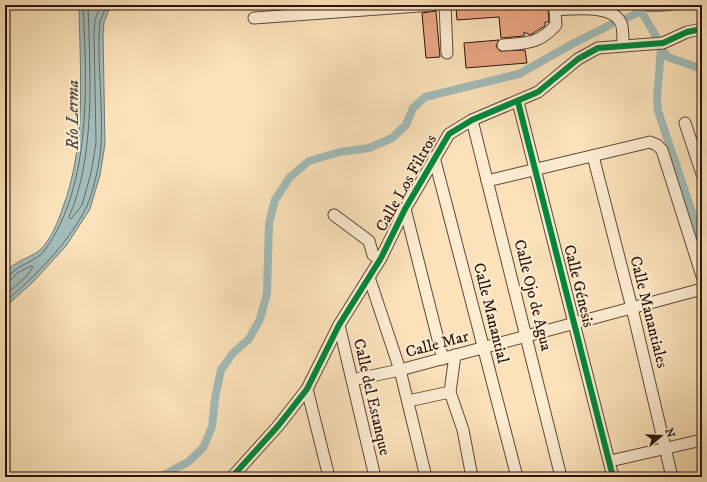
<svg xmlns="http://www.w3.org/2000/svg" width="707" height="482" font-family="'IM FELL DW Pica',serif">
<rect width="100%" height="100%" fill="#fbe2ba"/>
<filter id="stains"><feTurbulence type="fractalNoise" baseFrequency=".005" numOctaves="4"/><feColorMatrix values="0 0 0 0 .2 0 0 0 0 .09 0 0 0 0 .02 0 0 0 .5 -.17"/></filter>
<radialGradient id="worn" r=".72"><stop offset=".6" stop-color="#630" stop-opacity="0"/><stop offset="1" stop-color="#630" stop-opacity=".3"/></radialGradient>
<g fill="#a2bcb9" stroke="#737873">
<path d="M79,5H111L104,22L103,34L105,144L100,175L90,209L66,246L33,282L5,307C5,298 2,282 6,274C12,261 29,259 40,250C50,241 58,222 62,210C87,145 80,73 79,5Z"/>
<path d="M648,5H695C677,10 660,13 641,11Z"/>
</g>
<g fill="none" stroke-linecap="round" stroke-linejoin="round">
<g stroke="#676862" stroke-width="1">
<path d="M88,5C90,72 96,154 69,217L71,219L82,205L91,173L96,143L94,33L95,20L101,5"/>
<path d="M5,277L9,276C18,264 36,262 45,250C92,185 87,82 83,5"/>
<polyline points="5,282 11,280 17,273 31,266 33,267 27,276 5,295"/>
<path d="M5,302C36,275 67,245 86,208C93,194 101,159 101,143C103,107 98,70 99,34L100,21L107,5"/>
</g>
<g stroke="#a2bcb9" stroke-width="8">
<polyline points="623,20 641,11 657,38"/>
<polyline points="661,49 657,99 658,111 702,242"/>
<polyline points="661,49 668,57 702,69"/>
<polyline points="160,477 188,462 203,448 212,427 215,398 221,370 233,353 249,339 260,319 267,293 269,223 275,200 290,177 309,161 340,152 369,148 392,138 406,125 413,108 425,97 519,74 574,43 610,25"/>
</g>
</g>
<g fill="#eba684" stroke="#2c130a">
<polygon points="486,5 523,5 523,8 548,7 549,22 545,22 545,26 530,35 524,32 524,36 501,38 499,17 457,20 456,7"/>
<polygon points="436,11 440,57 426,58 422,13"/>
<polygon points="499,40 496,46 500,51 525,50 527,63 466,68 464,43"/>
</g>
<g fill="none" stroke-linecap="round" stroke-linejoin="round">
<defs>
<g id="minor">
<polyline points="445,5 447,53"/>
<path d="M555,5V10C572,9 616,3 622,26C623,32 623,39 623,45"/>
<polyline points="254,18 433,5"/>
<path d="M503,45C527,43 539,44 556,25L555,10"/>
<polyline points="518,102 613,477"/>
<polyline points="472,120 561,477"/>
<polyline points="685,123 702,174"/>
<polyline points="593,156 632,308 672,477"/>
<polyline points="434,157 517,477"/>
<polyline points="487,181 650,142 657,145 662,150 702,276"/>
<polyline points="405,209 443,359"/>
<polyline points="334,215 369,241 373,255 381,258"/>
<polyline points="369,277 400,370 426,477"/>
<polyline points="339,325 375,477"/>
<polyline points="455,355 450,392 463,430 472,477"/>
<polyline points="352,380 400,370 702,289"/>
<polyline points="307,389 329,477"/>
<polyline points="408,401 450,392"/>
<polyline points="610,461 702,440"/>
<polyline points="232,477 278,426 307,389 339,325 381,258 405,209 449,134 472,120 538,92 578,59 598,48 663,43 687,32 702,29"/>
</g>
</defs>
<use href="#minor" stroke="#604736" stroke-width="13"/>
<use href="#minor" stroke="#fcecd2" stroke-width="11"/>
<defs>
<g id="cycleway">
<polyline points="518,102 613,477"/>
<polyline points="232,477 278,426 307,389 339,325 381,258 405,209 449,134 472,120 538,92 578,59 598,48 663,43 687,32 702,29"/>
</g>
</defs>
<use href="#cycleway" stroke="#fcecd2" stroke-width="8"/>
<use href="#cycleway" stroke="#00873e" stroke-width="6"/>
</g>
<g text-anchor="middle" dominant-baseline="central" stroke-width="4" stroke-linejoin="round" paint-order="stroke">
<g font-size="16" fill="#2c130a" stroke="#fcecd2">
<text transform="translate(406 183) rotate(-61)">Calle Los Filtros</text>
<text transform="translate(579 286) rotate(76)">Calle Génesis</text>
<text transform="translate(533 295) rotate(76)">Calle Ojo de Agua</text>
<text transform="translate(649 312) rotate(76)">Calle Manantiales</text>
<text transform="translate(491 313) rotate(76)">Calle Manantial</text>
<text transform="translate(437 344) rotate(-15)">Calle Mar</text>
<text transform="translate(372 397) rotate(77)">Calle del Estanque</text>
</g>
<g font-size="17" font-style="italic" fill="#554e47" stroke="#fcecd2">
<text transform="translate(73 115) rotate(-90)">Río Lerma</text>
</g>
</g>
<rect width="707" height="482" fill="none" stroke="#fbe2ba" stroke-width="20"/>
<rect x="6" y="6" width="695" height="470" fill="none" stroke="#2c130a" stroke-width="2"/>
<rect x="10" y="10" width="687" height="462" fill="none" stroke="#2c130a"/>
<g transform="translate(661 436) rotate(71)" stroke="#fcecd2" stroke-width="3" paint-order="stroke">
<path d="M0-3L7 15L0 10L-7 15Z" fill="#2c130a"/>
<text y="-6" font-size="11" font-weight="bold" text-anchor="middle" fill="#2c130a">N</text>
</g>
<rect width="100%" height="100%" filter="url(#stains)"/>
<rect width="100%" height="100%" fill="url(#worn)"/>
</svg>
